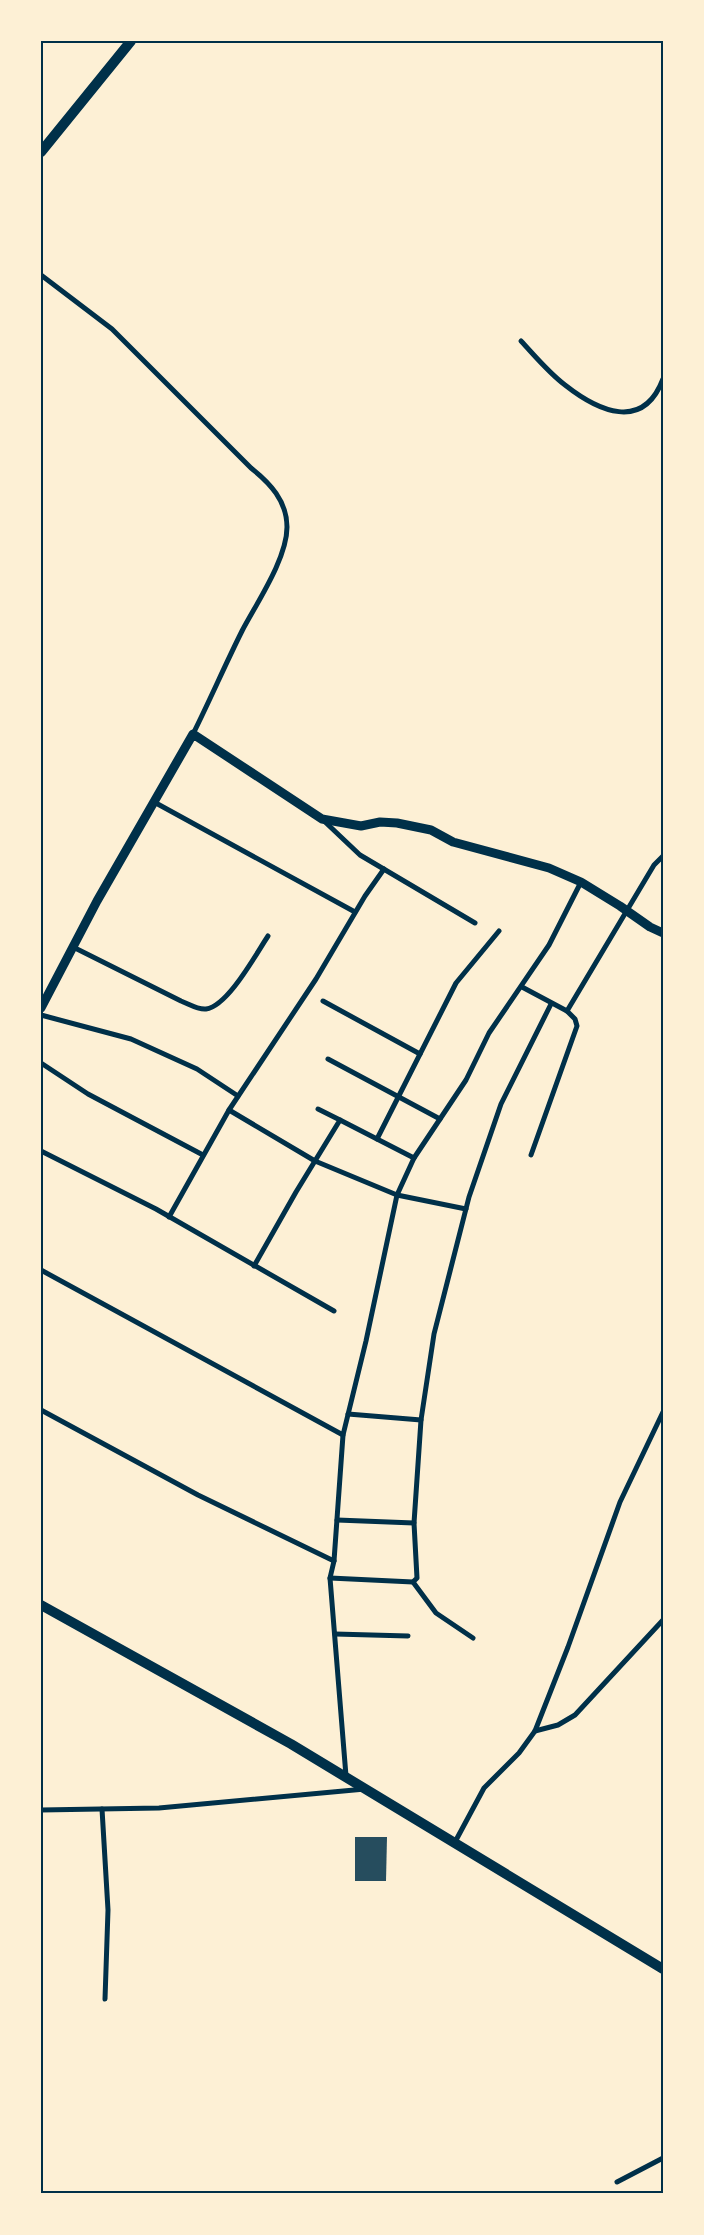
<svg xmlns="http://www.w3.org/2000/svg" width="704" height="2235" font-family="Helvetica,sans-serif">
<rect width="100%" height="100%" fill="#fdf0d5"/>
<polygon fill="#264d5e" points="355,1837 387,1837 386,1881 355,1881"/>
<g fill="none" stroke-linecap="round" stroke-linejoin="round">
<g stroke="#003049" stroke-width="5">
<path d="M41,275L112,329L251,468C270,483 287,501 287,527C287,559 256,604 242,631C225,665 210,700 193,734"/>
<path d="M521,341C535,356 549,373 565,385C598,411 643,432 663,379"/>
<polyline points="154,802 355,912"/>
<polyline points="322,819 360,855 475,923"/>
<path d="M73,947L181,1001C189,1004 198,1010 206,1009C228,1006 256,954 268,936"/>
<polyline points="522,987 567,1011 575,1019 577,1026 531,1155"/>
<polyline points="323,1001 420,1054"/>
<polyline points="567,1011 654,865 663,856"/>
<polyline points="41,1015 131,1039 197,1069 238,1096"/>
<polyline points="328,1059 440,1119"/>
<polyline points="41,1063 88,1094 203,1155"/>
<polyline points="229,1110 315,1161 397,1195 466,1209"/>
<polyline points="340,1120 414,1158"/>
<polyline points="377,1139 456,983 499,931"/>
<polyline points="41,1151 156,1209 334,1311"/>
<polyline points="169,1217 229,1110 316,979 365,896 384,869"/>
<polyline points="254,1266 296,1192 340,1120 318,1109"/>
<polyline points="41,1270 343,1435 366,1341 397,1195 414,1158 466,1080 489,1033 549,945 581,882"/>
<polyline points="41,1410 198,1495 334,1561"/>
<polyline points="348,1414 421,1420"/>
<polyline points="343,1435 334,1561 330,1578 346,1776"/>
<polyline points="337,1520 414,1523"/>
<polyline points="330,1578 413,1582"/>
<polyline points="335,1634 408,1636"/>
<polyline points="473,1638 436,1613 413,1582 417,1578 414,1523 421,1420 434,1334 469,1197 501,1104 551,1004"/>
<polyline points="535,1731 558,1725 575,1715 663,1620"/>
<polyline points="102,1809 108,1910 105,1999"/>
<polyline points="41,1810 159,1808 365,1789"/>
<polyline points="455,1842 484,1788 519,1753 535,1731 568,1647 620,1502 663,1412"/>
<polyline points="617,2182 663,2158"/>
</g>
<polyline stroke="#003049" stroke-width="9" points="41,1008 97,901 193,734 322,819 361,826 380,822 397,823 431,830 453,842 549,868 581,882 620,906 650,927 663,933"/>
<g stroke="#003049" stroke-width="10">
<polyline points="41,152 131,41"/>
<polyline points="41,1605 291,1744 663,1969"/>
</g>
</g>
<rect width="704" height="2235" fill="none" stroke="#fdf0d5" stroke-width="85"/>
<rect x="42" y="42" width="620" height="2150" fill="none" stroke="#003049" stroke-width="2"/>
</svg>
